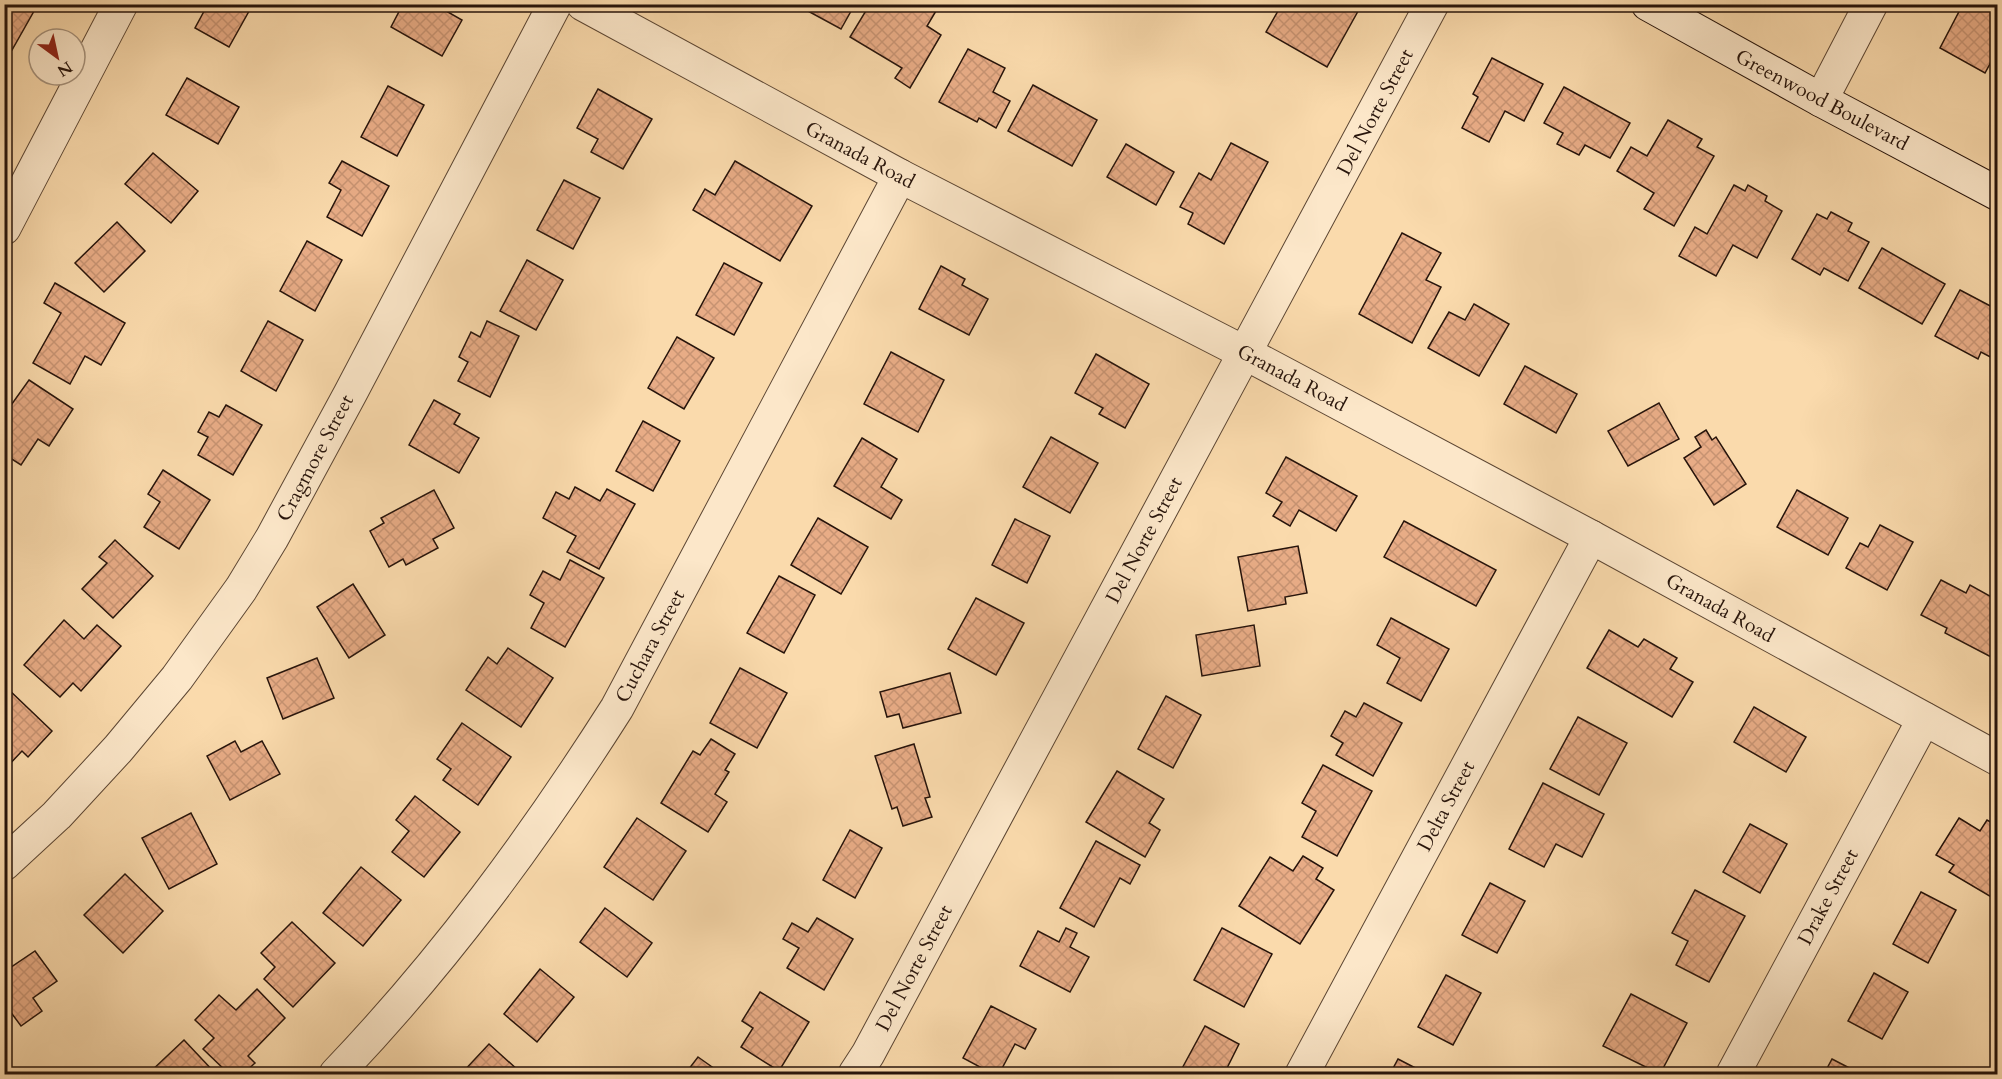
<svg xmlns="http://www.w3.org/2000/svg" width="2002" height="1079" font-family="Cardo,serif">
<defs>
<pattern id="building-cross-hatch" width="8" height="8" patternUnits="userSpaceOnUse" patternTransform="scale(1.5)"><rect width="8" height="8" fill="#e8ac86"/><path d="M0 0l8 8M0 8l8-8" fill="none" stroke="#c79372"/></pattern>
</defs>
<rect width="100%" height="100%" fill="#fadaac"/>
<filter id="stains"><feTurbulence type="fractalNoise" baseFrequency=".00333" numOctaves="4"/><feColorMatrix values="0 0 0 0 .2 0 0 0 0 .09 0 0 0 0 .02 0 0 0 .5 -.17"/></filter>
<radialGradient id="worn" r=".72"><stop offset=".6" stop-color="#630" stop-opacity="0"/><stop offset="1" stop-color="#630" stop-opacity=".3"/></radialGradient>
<g fill="url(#building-cross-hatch)" stroke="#27140b" stroke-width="1.5">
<polygon points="4,4 38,4 12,50 4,46"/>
<polygon points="208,4 253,4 229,47 195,28"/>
<polygon points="403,4 434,4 462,20 442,56 391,27"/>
<polygon points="795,4 855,4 841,29"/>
<polygon points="870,4 887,4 894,9 897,4 924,4 936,11 927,26 941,35 910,88 895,78 902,68 850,37"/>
<polygon points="1282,4 1362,4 1327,67 1266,32"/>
<polygon points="1963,4 1990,4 1998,8 1998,49 1985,73 1940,48"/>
<polygon points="968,49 1005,68 993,92 1010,101 996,128 979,118 977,122 939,102"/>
<polygon points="1492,58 1543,84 1524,121 1505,111 1489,142 1462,128 1478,97 1473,94"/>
<polygon points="187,78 239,107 218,144 166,115"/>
<polygon points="1033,85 1097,120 1072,166 1008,131"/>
<polygon points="388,86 424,105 397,156 361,137"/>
<polygon points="1564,87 1630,123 1610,158 1585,145 1579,155 1557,144 1563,133 1544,123"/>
<polygon points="598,89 652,119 623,169 591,152 598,139 577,128"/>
<polygon points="1668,120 1702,139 1697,147 1714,156 1674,226 1644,209 1654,193 1617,171 1631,147 1647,156"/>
<polygon points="1231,143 1268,162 1224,244 1188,224 1193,213 1180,207 1199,173 1211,180"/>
<polygon points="1126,144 1174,172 1156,205 1107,177"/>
<polygon points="153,153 198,191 171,223 125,184"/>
<polygon points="342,161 389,186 362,236 327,217 341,190 329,183"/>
<polygon points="735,161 812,206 780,261 693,210 705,189 715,195"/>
<polygon points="564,180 600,198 573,249 537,230"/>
<polygon points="1734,185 1745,191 1748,185 1767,196 1765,201 1782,211 1757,258 1733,245 1716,276 1679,256 1695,227 1707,234"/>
<polygon points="1831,212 1852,223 1848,231 1869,242 1848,281 1824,268 1820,275 1792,259 1817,214 1827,219"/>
<polygon points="117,222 145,251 104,292 75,263"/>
<polygon points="1402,233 1441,253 1426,280 1441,287 1412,343 1359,314"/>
<polygon points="307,241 342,260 315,311 280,291"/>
<polygon points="1882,248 1945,284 1922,324 1859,288"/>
<polygon points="527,260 563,280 536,330 500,311"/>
<polygon points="724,263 762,283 734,335 696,315"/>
<polygon points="941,266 965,279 962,285 988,299 969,335 919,309"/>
<polygon points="55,283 125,323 101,365 85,356 70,384 33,363 61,313 44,303"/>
<polygon points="1960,290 1998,310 1998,361 1981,352 1978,359 1935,336"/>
<polygon points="1474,304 1509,324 1479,376 1428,348 1449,312 1465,320"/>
<polygon points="268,321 303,340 276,391 241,371"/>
<polygon points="487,321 519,336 490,397 458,381 468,362 459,357 471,332 480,337"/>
<polygon points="677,337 714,358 684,409 648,388"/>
<polygon points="891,352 944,380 918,432 864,404"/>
<polygon points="1096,354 1149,384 1125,428 1099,414 1103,408 1075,393"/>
<polygon points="1525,366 1577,394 1556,433 1504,404"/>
<polygon points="29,380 73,409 49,446 38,439 21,465 4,454 4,415"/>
<polygon points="434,400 460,414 454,424 479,438 459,473 409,445"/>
<polygon points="1659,403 1679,439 1628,466 1608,431"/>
<polygon points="226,405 262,425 233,475 198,455 208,437 198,432 209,412 219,417"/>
<polygon points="643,421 680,441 653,491 616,471"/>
<polygon points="1706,430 1712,440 1716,437 1746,484 1714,505 1684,458 1701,447 1695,437"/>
<polygon points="1051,437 1098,463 1070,513 1023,487"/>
<polygon points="862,438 897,459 881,487 902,500 891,519 834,486"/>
<polygon points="1286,457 1357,496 1336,531 1299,510 1290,526 1273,516 1282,502 1266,493"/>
<polygon points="163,470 210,500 179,549 144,527 160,502 148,494"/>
<polygon points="575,487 600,501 607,489 635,504 599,569 567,552 576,536 543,518 556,492 569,499"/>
<polygon points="434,490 454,528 433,539 438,548 406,565 403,559 389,567 370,531 384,523 381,518"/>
<polygon points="1797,490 1848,518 1828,555 1777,527"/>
<polygon points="818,518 868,547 841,594 791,565"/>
<polygon points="1015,519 1050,536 1027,583 992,565"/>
<polygon points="1404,521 1496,570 1476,606 1384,557"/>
<polygon points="1880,525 1913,542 1887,590 1846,568 1860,543 1868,547"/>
<polygon points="115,540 153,576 113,618 82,589 107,563 99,557"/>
<polygon points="1298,546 1307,593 1285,597 1286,604 1248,611 1238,557"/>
<polygon points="570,560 604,578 565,647 531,628 544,603 530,595 543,571 560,580"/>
<polygon points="779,576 815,595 784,653 747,633"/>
<polygon points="1941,580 1966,593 1970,585 1997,600 1993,607 1998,610 1998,655 1995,659 1945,633 1947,628 1921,615"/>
<polygon points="353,584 385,635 349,658 317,607"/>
<polygon points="976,598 1024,623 996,675 948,649"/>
<polygon points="1391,618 1449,649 1421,701 1387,683 1400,658 1377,645"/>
<polygon points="64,620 84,639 97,625 121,646 81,691 73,683 60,697 24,665"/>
<polygon points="1254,625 1260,666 1202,676 1196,635"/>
<polygon points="1609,630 1638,647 1644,639 1677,658 1670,669 1693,682 1672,717 1587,668"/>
<polygon points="508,648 553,678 521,727 466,690 488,657 497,664"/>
<polygon points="317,658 334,698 283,719 267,678"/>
<polygon points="740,668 787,693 757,748 710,723"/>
<polygon points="950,673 961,713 903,728 899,714 887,717 880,692"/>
<polygon points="6,687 52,731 28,757 22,751 6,768 4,689"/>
<polygon points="1166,696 1201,715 1173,768 1138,749"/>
<polygon points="1364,703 1402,723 1373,776 1336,755 1343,743 1331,736 1345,711 1356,717"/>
<polygon points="1754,707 1806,737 1786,772 1734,742"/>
<polygon points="1578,717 1627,743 1599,795 1550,769"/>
<polygon points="462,723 511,757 478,805 443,780 451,769 437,759"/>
<polygon points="711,739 735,754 725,770 729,772 715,794 727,802 708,832 661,803 693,751 700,755"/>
<polygon points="235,741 241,752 262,741 280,774 230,800 207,756"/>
<polygon points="914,744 930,797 925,798 932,817 903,826 897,807 892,809 875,756"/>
<polygon points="1323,765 1372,791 1337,856 1302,837 1316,811 1302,803"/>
<polygon points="1117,771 1164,799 1149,823 1160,830 1145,857 1086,822"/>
<polygon points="1543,783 1604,814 1582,857 1556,844 1544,867 1509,849"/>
<polygon points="415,796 460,832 424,877 392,852 409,831 396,820"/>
<polygon points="191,813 217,864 169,889 142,838"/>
<polygon points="637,818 686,851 653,900 604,867"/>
<polygon points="1959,818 1980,831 1987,820 1998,826 1998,901 1949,872 1954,865 1936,855"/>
<polygon points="1750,824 1787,844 1760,893 1723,872"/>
<polygon points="850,830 882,848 855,898 823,880"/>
<polygon points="1096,841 1140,865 1130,884 1120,878 1094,927 1060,908"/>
<polygon points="1303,856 1323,868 1316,879 1334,890 1300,944 1239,906 1270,857 1293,871"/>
<polygon points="361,867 401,900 363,946 323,913"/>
<polygon points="125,874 163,911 123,953 84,915"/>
<polygon points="1490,883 1525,901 1497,953 1462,935"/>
<polygon points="1695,890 1745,916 1709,982 1676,965 1688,941 1672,933"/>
<polygon points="1921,892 1956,910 1928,963 1893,944"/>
<polygon points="605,908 652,943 627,977 580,942"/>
<polygon points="817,918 853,939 824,990 787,968 799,948 783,939 792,923 808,932"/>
<polygon points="292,922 335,963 293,1007 264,979 275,967 261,953"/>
<polygon points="1066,928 1077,933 1070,947 1089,957 1070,992 1020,966 1038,931 1059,942"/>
<polygon points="1222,928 1272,954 1244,1007 1194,980"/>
<polygon points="35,951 57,981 33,998 42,1011 21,1026 4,1003 4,972"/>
<polygon points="540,969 574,997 537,1042 504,1014"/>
<polygon points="1874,973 1908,992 1882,1039 1848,1021"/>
<polygon points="1446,975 1481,993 1453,1045 1418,1027"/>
<polygon points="257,989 285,1018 248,1056 255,1063 243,1074 229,1074 203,1049 214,1038 195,1020 219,995 236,1010"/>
<polygon points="760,992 809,1022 779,1071 741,1047 753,1028 742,1021"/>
<polygon points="1631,994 1687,1023 1660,1074 1603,1046"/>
<polygon points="991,1006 1036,1029 1025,1049 1015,1044 999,1074 993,1074 963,1058"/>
<polygon points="1205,1026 1239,1044 1224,1074 1179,1074"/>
<polygon points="184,1040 216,1074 148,1074"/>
<polygon points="489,1044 519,1071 516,1074 461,1074"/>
<polygon points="698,1057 722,1074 685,1074"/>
<polygon points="1398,1059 1427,1074 1390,1074"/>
<polygon points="1832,1059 1861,1074 1824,1074"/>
</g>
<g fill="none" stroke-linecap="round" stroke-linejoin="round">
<defs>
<g id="street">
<polyline points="583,4 900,176 1245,353 1591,537 1998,759"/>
<polyline points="1821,100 1871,4"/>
<polyline points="4,228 121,4"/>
<polyline points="4,864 57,815 118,749 177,678 241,589 272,538 350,394 555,4"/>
<path d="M336,1074C444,961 533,840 617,708L900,176"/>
<polyline points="855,1074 868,1054 1432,4"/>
<polyline points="1302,1074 1591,537"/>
<polyline points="1733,1074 1924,719"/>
</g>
<polyline id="secondary" points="1648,4 1821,100 1998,194"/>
</defs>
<use href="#street" stroke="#5c4633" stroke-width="35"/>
<use href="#secondary" stroke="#27140b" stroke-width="35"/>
<use href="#street" stroke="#fce7c9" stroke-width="33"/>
<use href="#secondary" stroke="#fce7c9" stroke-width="33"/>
</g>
<g text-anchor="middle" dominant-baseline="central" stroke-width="6" stroke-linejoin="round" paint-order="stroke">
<g font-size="20" fill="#27140b" stroke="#fce7c9">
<text transform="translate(1822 100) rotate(28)">Greenwood Boulevard</text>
<text transform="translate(1375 112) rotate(-62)">Del Norte Street</text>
<text transform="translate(860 155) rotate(28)">Granada Road</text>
<text transform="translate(1292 378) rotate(28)">Granada Road</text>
<text transform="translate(315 458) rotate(-62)">Cragmore Street</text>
<text transform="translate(1144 540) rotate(-62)">Del Norte Street</text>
<text transform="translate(1720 608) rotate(29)">Granada Road</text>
<text transform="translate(650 646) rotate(-62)">Cuchara Street</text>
<text transform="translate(1446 806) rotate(-62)">Delta Street</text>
<text transform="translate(1828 897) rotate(-62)">Drake Street</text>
<text transform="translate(914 968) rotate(-62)">Del Norte Street</text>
</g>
</g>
<rect width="2002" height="1079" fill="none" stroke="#fadaac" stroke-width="24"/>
<rect x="6" y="6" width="1990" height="1067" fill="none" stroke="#27140b" stroke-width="3"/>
<rect x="12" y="12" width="1978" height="1055" fill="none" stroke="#27140b" stroke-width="1.5"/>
<g transform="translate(57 57) rotate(147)"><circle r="28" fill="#fce7c9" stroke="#a7937d" stroke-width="1.5"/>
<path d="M0-4.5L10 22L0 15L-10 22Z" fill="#8f2418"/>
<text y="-9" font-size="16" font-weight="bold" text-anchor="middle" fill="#27140b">N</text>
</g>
<rect width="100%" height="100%" filter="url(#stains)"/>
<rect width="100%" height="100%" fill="url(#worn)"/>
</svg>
